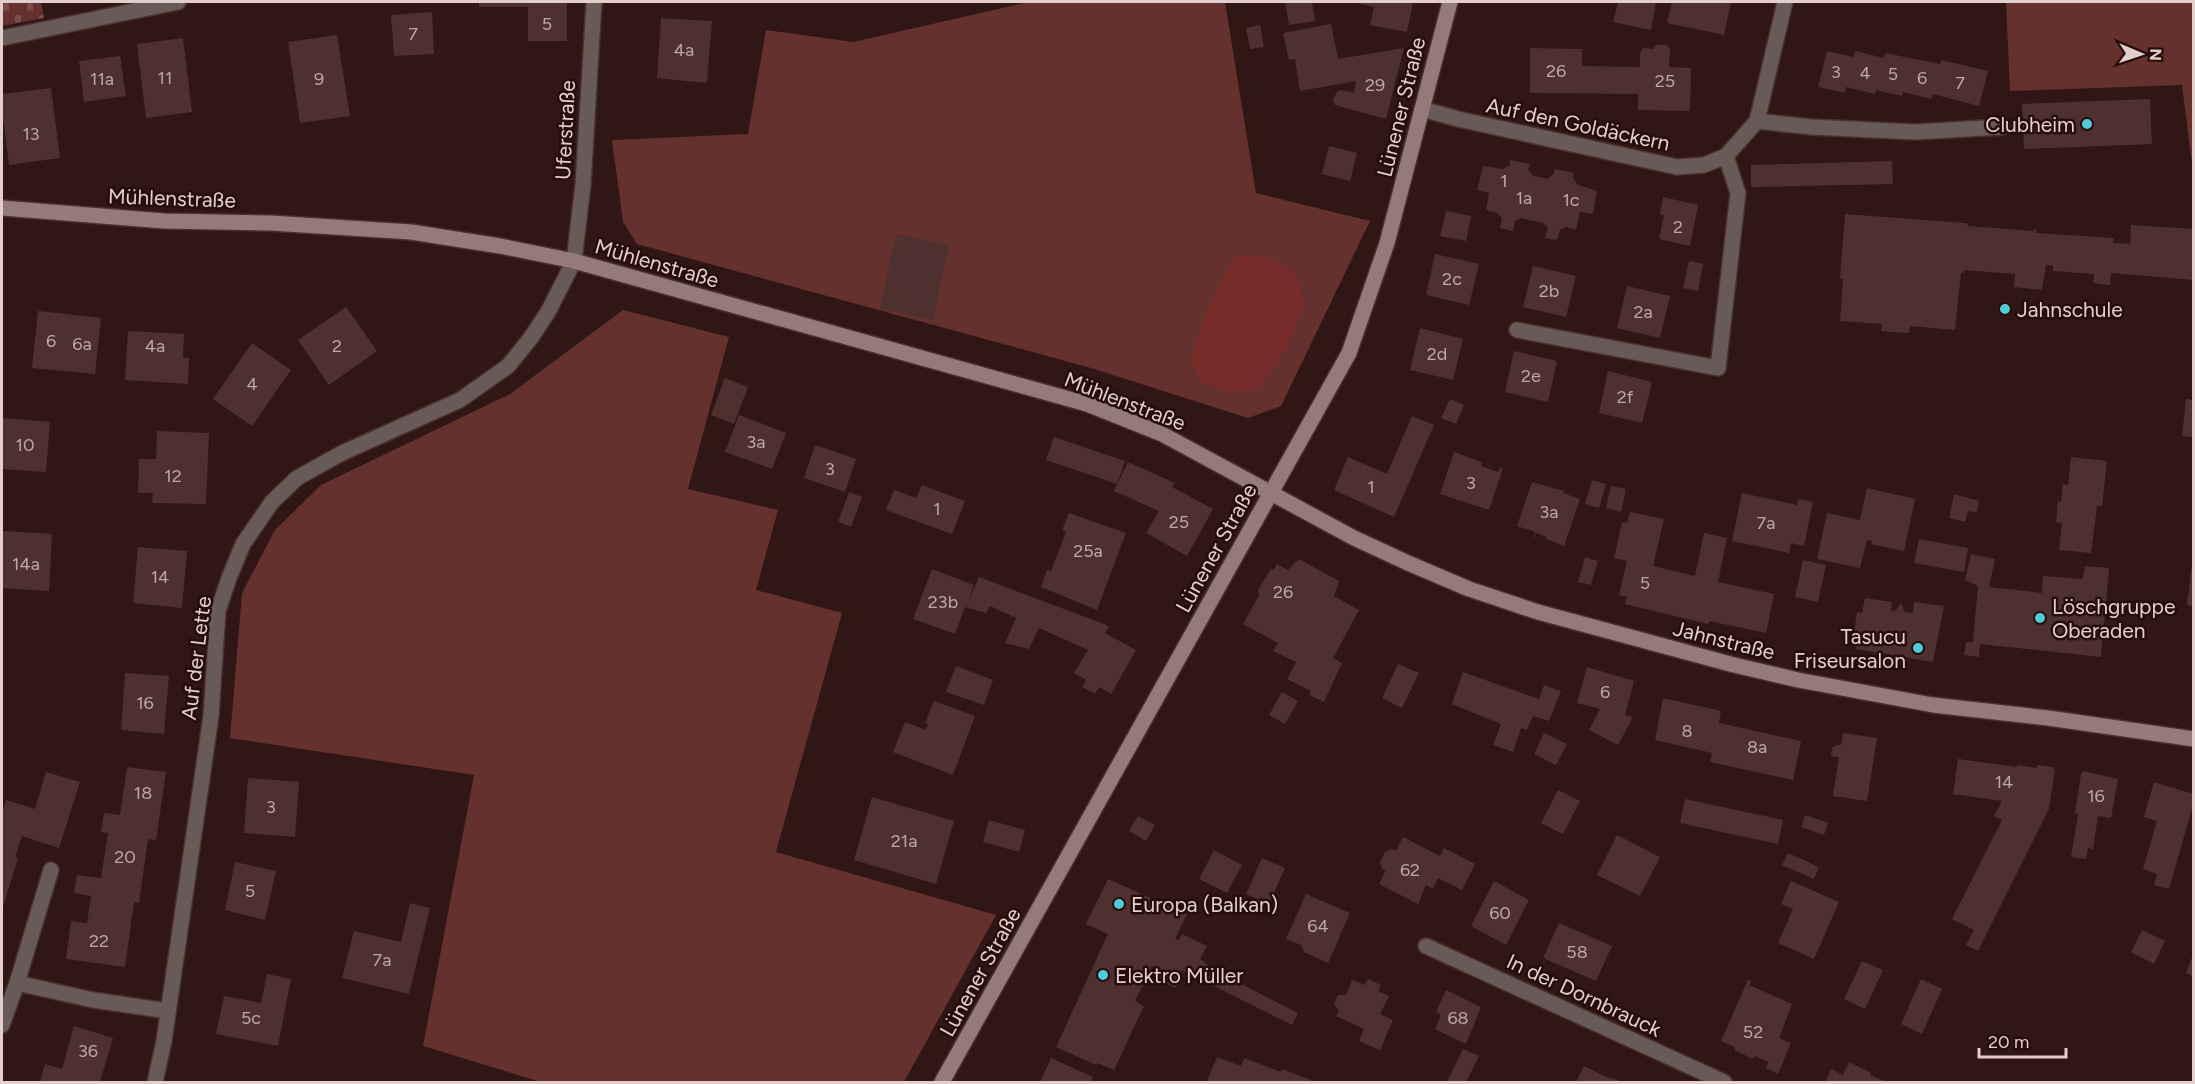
<svg xmlns="http://www.w3.org/2000/svg" width="2195" height="1084" font-family="Figtree,sans-serif">
<defs>
<pattern id="cemetery-stones" width="16" height="16" patternUnits="userSpaceOnUse" patternTransform="scale(1.5)"><rect width="16" height="16" fill="#65312e"/><path d="M2 7V4a2 2 0 0 1 4 0v3zM10 15v-3a2 2 0 0 1 4 0v3z" fill="#7b4e4b"/></pattern>
</defs>
<rect width="100%" height="100%" fill="#301614"/>
<g fill="#65312e">
<polygon points="1029,2 1225,2 1256,193 1370,221 1281,406 1248,418 1091,368 637,244 623,222 612,140 748,134 766,30 853,42"/>
<polygon points="2006,2 2193,2 2193,172 2182,85 2010,91"/>
<polygon points="623,310 729,337 688,489 778,510 756,590 842,613 776,852 996,915 904,1082 541,1082 423,1046 474,775 230,738 242,593 275,530 321,485 510,394"/>
</g>
<polygon fill="url(#cemetery-stones)" points="2,2 41,2 44,18 2,26"/>
<path fill="#782c2a" d="M1237,255L1265,256L1296,274L1304,304L1286,348L1258,388L1231,393L1200,381L1191,363C1199,324 1215,288 1237,255Z"/>
<g fill="#4e312f">
<polygon points="479,2 567,2 567,41 528,41 528,7 479,7"/>
<polygon points="1285,2 1312,2 1315,21 1289,25"/>
<polygon points="1352,2 1413,2 1407,32 1370,25 1374,7"/>
<polygon points="1618,2 1656,3 1651,30 1613,22"/>
<polygon points="1672,2 1731,2 1724,35 1667,23"/>
<polygon points="432,12 434,54 394,56 391,15"/>
<polygon points="661,18 712,21 707,83 657,78"/>
<polygon points="1331,24 1338,59 1404,48 1386,119 1335,105 1333,99 1337,92 1341,90 1354,93 1356,81 1300,91 1295,59 1289,60 1283,33"/>
<polygon points="1260,25 1264,47 1250,49 1246,28"/>
<polygon points="337,35 350,116 300,123 288,42"/>
<polygon points="183,38 192,112 146,118 137,44"/>
<polygon points="1656,45 1667,45 1670,49 1669,67 1691,68 1690,111 1638,110 1638,94 1530,93 1530,48 1582,49 1582,66 1640,67 1640,53 1643,48 1653,49"/>
<polygon points="1827,51 1854,57 1855,51 1884,58 1885,53 1940,64 1941,60 1988,71 1979,106 1933,94 1931,99 1903,92 1902,96 1876,90 1875,94 1846,87 1845,93 1818,87"/>
<polygon points="120,56 126,96 84,102 79,61"/>
<polygon points="51,88 60,158 9,165 2,110 2,94"/>
<polygon points="2150,99 2152,144 2024,149 2022,104"/>
<polygon points="1329,146 1357,153 1350,181 1322,174"/>
<polygon points="1510,160 1530,164 1528,169 1533,176 1540,177 1547,179 1553,175 1555,169 1574,173 1573,178 1578,185 1597,191 1593,214 1580,212 1576,230 1566,227 1560,230 1557,240 1545,238 1548,227 1543,223 1521,218 1515,221 1513,231 1500,228 1502,218 1497,213 1486,210 1489,193 1477,190 1483,166 1503,169 1510,165"/>
<polygon points="1892,161 1893,184 1751,187 1751,165"/>
<polygon points="1663,197 1698,205 1690,246 1659,239 1664,215 1660,214"/>
<polygon points="1446,211 1471,216 1466,241 1440,236"/>
<polygon points="1845,214 1965,223 1968,224 1967,226 2034,231 2034,229 2036,229 2036,233 2114,238 2113,243 2130,244 2131,225 2193,229 2193,280 2111,273 2110,285 2093,283 2094,274 2053,271 2053,266 2046,265 2042,290 2014,287 2015,274 1964,270 1964,273 1961,273 1955,330 1910,326 1909,333 1881,331 1882,324 1840,321 1843,279 1840,279"/>
<polygon points="896,234 949,245 933,320 880,309"/>
<polygon points="1435,254 1479,264 1469,305 1426,295"/>
<polygon points="1689,261 1703,264 1698,291 1683,288"/>
<polygon points="1533,266 1576,276 1566,317 1523,307"/>
<polygon points="1627,286 1670,296 1660,338 1617,328"/>
<polygon points="346,307 377,351 329,385 298,340"/>
<polygon points="38,311 101,318 95,374 32,368"/>
<polygon points="1420,328 1463,339 1453,380 1410,370"/>
<polygon points="128,331 184,334 183,358 189,358 188,384 125,380"/>
<polygon points="252,343 291,370 252,426 213,399"/>
<polygon points="1514,351 1557,361 1548,402 1505,392"/>
<polygon points="1608,371 1652,382 1642,423 1599,413"/>
<polygon points="725,378 748,387 734,424 711,415"/>
<polygon points="1450,399 1464,405 1456,424 1441,418"/>
<polygon points="2186,399 2193,400 2193,437 2182,436"/>
<polygon points="739,415 786,433 772,469 725,452"/>
<polygon points="1412,416 1434,425 1394,517 1334,490 1348,457 1387,474"/>
<polygon points="2,418 50,422 46,472 2,469"/>
<polygon points="157,431 209,433 206,504 152,503 153,493 138,493 139,459 156,459"/>
<polygon points="1054,437 1125,461 1117,484 1046,460"/>
<polygon points="815,445 856,459 845,492 804,478"/>
<polygon points="1454,452 1482,462 1481,466 1498,472 1500,467 1503,468 1489,510 1440,494"/>
<polygon points="2071,457 2107,461 2102,506 2097,506 2091,553 2059,550 2062,523 2056,522 2058,501 2061,502 2063,484 2068,485"/>
<polygon points="1128,462 1175,483 1172,487 1213,509 1187,556 1146,533 1159,511 1114,491"/>
<polygon points="1592,480 1606,484 1599,508 1585,504"/>
<polygon points="1532,482 1564,491 1563,493 1580,499 1564,546 1546,539 1547,537 1536,533 1534,538 1533,538 1535,532 1517,526"/>
<polygon points="922,485 965,501 952,534 886,510 894,490 916,498"/>
<polygon points="1611,486 1626,489 1621,512 1606,508"/>
<polygon points="1867,488 1915,499 1904,551 1871,544 1872,541 1867,540 1860,568 1817,559 1827,513 1860,520"/>
<polygon points="849,492 862,497 851,527 838,522"/>
<polygon points="1742,493 1797,505 1798,499 1813,502 1804,546 1791,543 1789,553 1732,541"/>
<polygon points="1954,494 1979,501 1977,513 1968,511 1965,522 1949,518"/>
<polygon points="1630,512 1664,519 1653,566 1695,576 1704,533 1727,538 1718,582 1774,594 1766,633 1709,621 1708,624 1625,604 1627,597 1619,595 1627,561 1614,558 1622,522 1627,523"/>
<polygon points="1069,513 1126,533 1097,610 1041,587 1047,570 1051,571 1066,532 1062,530"/>
<polygon points="2,531 52,534 49,591 2,588"/>
<polygon points="1919,539 1968,548 1964,572 1914,563"/>
<polygon points="138,547 187,551 182,608 133,603"/>
<polygon points="1971,554 1995,559 1989,587 2042,593 2043,576 2083,579 2085,566 2109,568 2101,657 1980,644 1979,657 1964,655 1966,642 1973,642 1978,586 1965,580"/>
<polygon points="1585,557 1598,561 1591,585 1578,582"/>
<polygon points="1299,559 1339,581 1334,596 1359,610 1333,658 1342,663 1324,702 1309,695 1311,691 1287,679 1296,662 1273,651 1278,643 1243,624 1259,595 1258,590 1270,570 1274,569 1277,564 1288,570"/>
<polygon points="1803,560 1826,565 1818,602 1795,597"/>
<polygon points="2192,563 2193,563 2193,606 2187,605"/>
<polygon points="932,569 974,585 967,605 979,577 1104,624 1109,627 1105,633 1136,650 1111,694 1099,687 1095,694 1082,687 1086,680 1074,673 1088,650 1039,628 1029,649 1005,643 1016,618 990,606 986,613 965,607 955,634 913,619"/>
<polygon points="1865,598 1892,602 1891,610 1895,611 1901,603 1905,612 1913,613 1914,602 1944,606 1933,662 1856,649 1859,634 1854,633 1857,612 1862,613"/>
<polygon points="1398,664 1419,673 1402,708 1382,698"/>
<polygon points="956,666 993,680 984,705 946,692"/>
<polygon points="1587,667 1634,681 1625,715 1633,717 1618,745 1589,730 1600,709 1577,703"/>
<polygon points="1463,672 1539,699 1544,685 1561,691 1549,721 1533,716 1527,730 1521,728 1513,752 1493,745 1501,724 1452,704"/>
<polygon points="125,673 169,676 164,734 121,730"/>
<polygon points="1282,692 1298,701 1285,724 1269,715"/>
<polygon points="1663,698 1721,711 1719,723 1801,741 1793,780 1710,762 1712,753 1655,740"/>
<polygon points="934,701 975,716 953,775 893,752 905,722 926,730 928,724 925,723"/>
<polygon points="1544,733 1567,744 1556,765 1534,754"/>
<polygon points="1843,733 1877,738 1867,801 1833,796 1839,757 1831,756 1832,747 1835,747 1835,745 1841,745"/>
<polygon points="1958,759 2017,767 2017,765 2037,768 2037,765 2053,767 2055,770 2049,809 1978,951 1966,945 1974,930 1952,919 2002,820 1994,816 2002,801 1953,794"/>
<polygon points="127,767 166,772 156,840 148,839 139,903 134,902 125,967 66,959 71,921 87,923 91,896 74,893 77,875 101,878 108,833 101,832 104,813 120,815"/>
<polygon points="2083,771 2118,779 2111,818 2098,816 2093,849 2088,848 2086,859 2071,857 2078,814 2075,813 2081,774"/>
<polygon points="46,772 80,782 59,848 22,836 15,857 18,858 2,910 2,814 6,800 35,809"/>
<polygon points="248,778 299,782 295,837 244,833"/>
<polygon points="2154,782 2193,794 2193,805 2169,889 2154,885 2157,874 2143,869 2157,821 2144,817"/>
<polygon points="1558,790 1580,801 1563,834 1541,823"/>
<polygon points="872,797 954,821 936,884 854,860"/>
<polygon points="1685,799 1783,820 1778,844 1680,823"/>
<polygon points="1805,815 1828,823 1824,835 1801,827"/>
<polygon points="1138,816 1155,825 1146,841 1129,831"/>
<polygon points="989,820 1025,830 1019,852 983,842"/>
<polygon points="1617,835 1660,857 1640,896 1597,875"/>
<polygon points="1403,837 1440,856 1444,848 1475,864 1462,890 1438,878 1433,889 1426,885 1418,904 1379,884 1386,870 1382,869 1380,862 1385,852 1392,849 1396,851"/>
<polygon points="1214,850 1242,865 1227,893 1199,879"/>
<polygon points="1788,853 1819,867 1814,879 1782,865"/>
<polygon points="1262,858 1285,868 1269,904 1246,894"/>
<polygon points="235,862 276,871 265,920 225,910"/>
<polygon points="1108,879 1187,914 1175,939 1179,940 1182,934 1207,946 1200,959 1216,971 1298,1013 1292,1025 1182,970 1175,988 1156,978 1160,970 1152,966 1135,1001 1144,1006 1114,1070 1097,1063 1096,1065 1056,1047 1108,934 1086,924"/>
<polygon points="1494,881 1529,900 1506,945 1471,926"/>
<polygon points="1791,881 1839,902 1814,959 1778,943 1793,909 1781,904"/>
<polygon points="1306,894 1350,913 1328,963 1304,952 1301,945 1286,939"/>
<polygon points="410,903 430,908 409,994 342,978 354,931 401,942"/>
<polygon points="1559,923 1612,946 1596,981 1543,958"/>
<polygon points="2142,930 2165,941 2154,964 2131,952"/>
<polygon points="2193,955 2193,976 2186,973"/>
<polygon points="1862,961 1883,970 1865,1009 1844,999"/>
<polygon points="267,974 291,979 278,1046 216,1034 224,996 261,1003"/>
<polygon points="1368,979 1381,985 1378,991 1389,996 1380,1014 1393,1020 1380,1050 1359,1041 1364,1029 1336,1016 1339,1010 1334,1004 1338,995 1346,995 1352,980 1365,985"/>
<polygon points="1921,979 1942,989 1922,1034 1901,1024"/>
<polygon points="1748,980 1751,981 1749,985 1792,1004 1779,1038 1791,1043 1778,1074 1766,1068 1769,1062 1755,1056 1753,1059 1734,1050 1735,1047 1721,1041"/>
<polygon points="1446,990 1481,1007 1466,1044 1435,1029 1441,1015 1436,1012"/>
<polygon points="74,1026 113,1038 100,1082 40,1082 45,1064 62,1069"/>
<polygon points="1463,1049 1479,1056 1466,1082 1447,1082"/>
<polygon points="1217,1057 1241,1066 1244,1058 1281,1072 1282,1069 1311,1080 1310,1082 1211,1082 1207,1081"/>
<polygon points="1051,1058 1093,1077 1091,1082 1040,1082"/>
<polygon points="1849,1062 1871,1073 1870,1075 1887,1082 1825,1082 1831,1069 1843,1075"/>
<polygon points="1584,1066 1611,1079 1612,1078 1622,1082 1576,1082"/>
</g>
<g fill="none" stroke-linecap="round" stroke-linejoin="round">
<defs>
<g id="street">
<polyline points="2,38 178,2"/>
<polyline points="1422,109 1458,119 1677,167 1704,165 1726,156 1757,121 1785,2"/>
<polyline points="1757,121 1811,127 1915,132 2002,127"/>
<polyline points="1517,330 1718,368 1738,193 1726,156"/>
<polyline points="1426,946 1724,1082"/>
<polyline points="17,983 93,1000 168,1011"/>
<polyline points="2,1025 17,983 51,870"/>
<polyline points="155,1082 164,1041 211,716 218,611 229,578 243,544 272,502 297,478 342,453 460,400 508,366 530,339 548,312 574,261 583,185 594,2"/>
</g>
<g id="secondary">
<polyline points="2,208 164,221 271,223 411,232 500,246 574,261 1087,404 1162,434 1354,538 1408,563 1469,589 1538,612 1734,665 1798,680 1933,705 2048,718 2194,739"/>
<polyline points="942,1082 1349,353 1387,243 1450,2"/>
</g>
</defs>
<use href="#street" stroke="#49302e" stroke-width="18"/>
<use href="#secondary" stroke="#49302e" stroke-width="18"/>
<use href="#street" stroke="#685a58" stroke-width="15"/>
<use href="#secondary" stroke="#927b79" stroke-width="15"/>
</g>
<g fill="#52cbd8" stroke="#260d0b" stroke-width="2">
<circle cx="2087" cy="124" r="6"/>
<circle cx="2005" cy="309" r="6"/>
<circle cx="2040" cy="618" r="6"/>
<circle cx="1918" cy="648" r="6"/>
<circle cx="1119" cy="904" r="6"/>
<circle cx="1103" cy="975" r="6"/>
</g>
<g text-anchor="middle" dominant-baseline="central" stroke-width="5" stroke-linejoin="round" paint-order="stroke">
<g font-size="18" fill="#bda8a6">
<text x="547" y="24">5</text>
<text x="413" y="34">7</text>
<text x="684" y="50">4a</text>
<text x="1556" y="71">26</text>
<text x="1836" y="72">3</text>
<text x="1865" y="73">4</text>
<text x="1893" y="74">5</text>
<text x="165" y="78">11</text>
<text x="1922" y="78">6</text>
<text x="102" y="79">11a</text>
<text x="319" y="79">9</text>
<text x="1665" y="81">25</text>
<text x="1960" y="83">7</text>
<text x="1375" y="85">29</text>
<text x="31" y="134">13</text>
<text x="1504" y="181">1</text>
<text x="1524" y="198">1a</text>
<text x="1571" y="200">1c</text>
<text x="1678" y="227">2</text>
<text x="1452" y="279">2c</text>
<text x="1549" y="291">2b</text>
<text x="1643" y="312">2a</text>
<text x="51" y="341">6</text>
<text x="82" y="344">6a</text>
<text x="155" y="346">4a</text>
<text x="337" y="346">2</text>
<text x="1437" y="354">2d</text>
<text x="1531" y="376">2e</text>
<text x="252" y="384">4</text>
<text x="1625" y="397">2f</text>
<text x="756" y="442">3a</text>
<text x="25" y="445">10</text>
<text x="830" y="469">3</text>
<text x="173" y="476">12</text>
<text x="1471" y="483">3</text>
<text x="1371" y="487">1</text>
<text x="937" y="509">1</text>
<text x="1549" y="512">3a</text>
<text x="1179" y="522">25</text>
<text x="1766" y="523">7a</text>
<text x="1088" y="551">25a</text>
<text x="26" y="564">14a</text>
<text x="160" y="577">14</text>
<text x="1645" y="583">5</text>
<text x="1283" y="592">26</text>
<text x="943" y="602">23b</text>
<text x="1605" y="692">6</text>
<text x="145" y="703">16</text>
<text x="1687" y="731">8</text>
<text x="1757" y="747">8a</text>
<text x="2004" y="782">14</text>
<text x="143" y="793">18</text>
<text x="2096" y="796">16</text>
<text x="271" y="807">3</text>
<text x="904" y="841">21a</text>
<text x="125" y="857">20</text>
<text x="1410" y="870">62</text>
<text x="250" y="891">5</text>
<text x="1500" y="913">60</text>
<text x="1318" y="926">64</text>
<text x="99" y="941">22</text>
<text x="1577" y="952">58</text>
<text x="382" y="960">7a</text>
<text x="251" y="1018">5c</text>
<text x="1458" y="1018">68</text>
<text x="1753" y="1032">52</text>
<text x="88" y="1051">36</text>
</g>
<g font-size="21" fill="#e2cfcd" stroke="#260d0b">
<text transform="translate(1401 107) rotate(-76)">Lünener Straße</text>
<text transform="translate(1578 124) rotate(12)">Auf den Goldäckern</text>
<text transform="translate(565 130) rotate(-87)">Uferstraße</text>
<text transform="translate(172 198) rotate(2)">Mühlenstraße</text>
<text transform="translate(657 263) rotate(16)">Mühlenstraße</text>
<text transform="translate(1125 401) rotate(21)">Mühlenstraße</text>
<text transform="translate(1216 548) rotate(-61)">Lünener Straße</text>
<text transform="translate(1724 640) rotate(14)">Jahnstraße</text>
<text transform="translate(196 658) rotate(-83)">Auf der Lette</text>
<text transform="translate(980 972) rotate(-61)">Lünener Straße</text>
<text transform="translate(1584 995) rotate(25)">In der Dornbrauck</text>
</g>
<g font-size="21" fill="#e2cfcd" stroke="#260d0b" text-anchor="start">
<text x="2075" y="124" text-anchor="end">Clubheim</text>
<text x="2017" y="309">Jahnschule</text>
<text x="2052" y="606">Löschgruppe<tspan x="2052" dy="24">Oberaden</tspan></text>
<text x="1906" y="636" text-anchor="end">Tasucu<tspan x="1906" dy="24">Friseursalon</tspan></text>
<text x="1131" y="904">Europa (Balkan)</text>
<text x="1115" y="975">Elektro Müller</text>
</g>
</g>
<rect width="2195" height="1084" fill="none" stroke="#e2cfcd" stroke-width="6"/>
<g transform="translate(2141 54) rotate(92)" stroke="#260d0b" stroke-width="4.5" paint-order="stroke">
<path d="M0-4.5L10 22L0 15L-10 22Z" fill="#e2cfcd"/>
<text y="-9" font-size="16" font-weight="bold" text-anchor="middle" fill="#e2cfcd">N</text>
</g>
<path d="M1979 1048v9h87v-9" fill="none" stroke="#e2cfcd" stroke-width="3"/>
<text x="1988" y="1048" font-size="18" fill="#e2cfcd" stroke="#260d0b" stroke-width="4.5" paint-order="stroke">20 m</text>
</svg>
